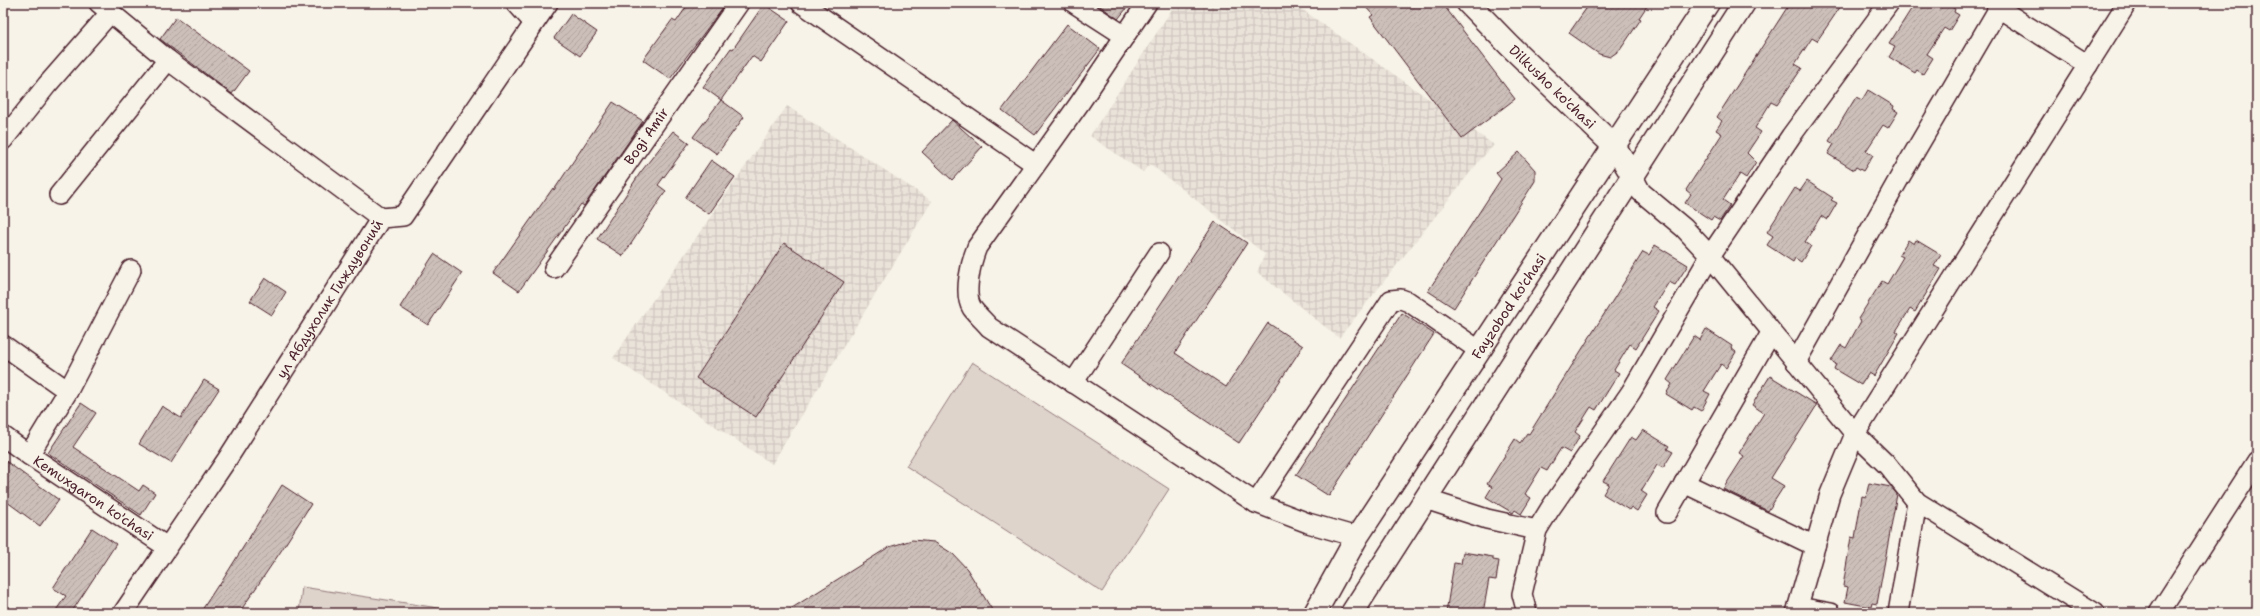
<svg xmlns="http://www.w3.org/2000/svg" width="2260" height="616" font-family="'Shantell Sans',sans-serif">
<defs>
<pattern id="industrial-grid" width="8" height="8" patternUnits="userSpaceOnUse"><rect width="8" height="8" fill="#eae3da"/><path d="M0 4h8M4 0v8" fill="none" stroke="#cac2bb"/></pattern>
<pattern id="building-hatch" width="6" height="6" patternUnits="userSpaceOnUse"><rect width="6" height="6" fill="#ccbfb9"/><path d="M-1 1l2-2M0 6l6-6M5 7l2-2" fill="none" stroke="#b1a49f"/></pattern>
</defs>
<rect width="100%" height="100%" fill="#f7f3e8"/>
<filter id="ink" filterUnits="userSpaceOnUse"><feTurbulence type="fractalNoise" baseFrequency=".025" numOctaves="2"/><feDisplacementMap in="SourceGraphic" scale="8" xChannelSelector="R" yChannelSelector="G"/><feConvolveMatrix kernelMatrix="1 2 1 2 8 2 1 2 1" color-interpolation-filters="sRGB"/></filter>
<g filter="url(#ink)">
<g fill="url(#industrial-grid)">
<polygon points="1176,3 1293,3 1494,145 1480,160 1339,338 1257,272 1265,254 1150,164 1143,172 1090,136"/>
<polygon points="787,106 932,201 772,464 613,358"/>
</g>
<g fill="#ded4cc" stroke="#947a7c">
<polygon points="972,362 1169,489 1102,592 906,466"/>
<polygon points="302,587 471,613 299,613"/>
</g>
<g fill="url(#building-hatch)" stroke="#4a1f2b">
<polygon points="689,3 726,3 670,79 643,60 672,20 676,22"/>
<polygon points="1096,3 1131,3 1118,19"/>
<polygon points="1362,3 1442,3 1515,99 1462,139 1370,17 1373,15"/>
<polygon points="1590,3 1649,3 1639,18 1641,19 1620,50 1610,57 1599,54 1569,33"/>
<polygon points="1790,3 1843,3 1817,41 1812,38 1795,64 1802,68 1777,105 1771,102 1755,128 1761,132 1747,153 1756,162 1746,178 1740,174 1723,200 1730,205 1720,221 1713,217 1711,220 1685,203 1691,194 1686,190 1722,134 1716,130 1722,121 1717,117"/>
<polygon points="1915,3 1945,3 1955,9 1954,12 1959,15 1949,31 1944,28 1927,54 1933,58 1923,74 1917,70 1915,73 1889,57 1895,47 1889,44"/>
<polygon points="764,4 789,21 761,62 752,56 721,100 703,87 731,48 733,49"/>
<polygon points="571,14 597,32 580,56 554,38"/>
<polygon points="176,17 249,71 232,94 160,39"/>
<polygon points="1067,24 1100,49 1035,135 1002,110"/>
<polygon points="1868,90 1894,106 1893,109 1898,112 1888,128 1883,125 1866,151 1873,155 1863,171 1856,167 1854,170 1828,154 1834,144 1829,141 1856,97 1862,100"/>
<polygon points="721,100 744,117 717,154 693,137"/>
<polygon points="613,102 643,121 584,206 581,204 519,291 493,273 553,188 554,190"/>
<polygon points="952,120 982,147 952,180 922,152"/>
<polygon points="673,131 689,143 658,185 666,191 623,256 597,239 640,173"/>
<polygon points="1519,152 1535,170 1535,181 1454,308 1428,291 1501,179 1496,173"/>
<polygon points="711,160 735,177 709,214 685,198"/>
<polygon points="1807,181 1833,198 1831,200 1837,203 1827,220 1821,216 1805,242 1811,246 1801,262 1795,258 1793,262 1767,245 1773,236 1767,232 1795,188 1800,191"/>
<polygon points="1215,222 1247,243 1175,353 1226,387 1268,323 1303,346 1239,443 1121,364"/>
<polygon points="1908,240 1914,244 1916,240 1941,255 1934,266 1941,269 1915,312 1910,309 1896,331 1899,333 1874,376 1869,373 1861,385 1834,369 1836,364 1831,361 1841,345 1846,348 1861,321 1858,319 1882,281 1887,284 1903,257 1899,255"/>
<polygon points="784,243 844,282 756,417 696,378"/>
<polygon points="1655,245 1688,265 1675,285 1669,282 1653,307 1659,311 1636,348 1630,344 1614,370 1619,373 1596,410 1591,407 1575,432 1580,436 1570,453 1561,448 1547,471 1541,468 1525,494 1531,498 1521,514 1515,510 1513,513 1486,497 1492,487 1487,484 1515,439 1520,443 1527,433 1529,434 1643,252 1649,255"/>
<polygon points="434,254 462,273 428,325 400,307"/>
<polygon points="265,278 286,292 272,315 250,301"/>
<polygon points="1402,313 1434,334 1329,496 1296,475"/>
<polygon points="1706,329 1732,346 1731,348 1736,352 1726,368 1721,364 1704,391 1710,394 1701,411 1694,407 1692,410 1666,394 1672,384 1667,380 1694,336 1700,340"/>
<polygon points="1770,376 1817,405 1771,478 1784,486 1768,511 1723,489 1744,456 1739,453 1764,413 1752,405"/>
<polygon points="204,380 219,389 171,463 139,444 162,406 181,418"/>
<polygon points="81,403 96,413 73,447 139,491 143,485 155,493 141,515 48,453"/>
<polygon points="1643,430 1669,446 1667,449 1673,452 1663,468 1657,465 1641,491 1647,495 1637,511 1631,507 1629,510 1603,494 1609,484 1603,481 1631,437 1636,440"/>
<polygon points="3,459 59,500 40,526 3,499"/>
<polygon points="1869,483 1891,487 1897,494 1877,604 1872,603 1871,607 1845,602 1848,587 1843,586 1851,537 1855,538 1862,496 1866,497"/>
<polygon points="282,485 311,504 281,551 239,613 200,613 218,585 219,586"/>
<polygon points="92,528 116,544 71,613 54,613 66,596 53,588"/>
<polygon points="912,540 934,542 953,554 967,569 994,613 784,613 889,547"/>
<polygon points="1463,552 1493,557 1493,560 1499,561 1496,580 1489,579 1483,613 1446,613 1454,563 1461,564"/>
</g>
<g fill="none" stroke-linecap="round" stroke-linejoin="round">
<defs>
<g id="street">
<polyline points="99,3 168,60 381,218"/>
<polyline points="516,3 534,23"/>
<polyline points="801,3 1035,164"/>
<polyline points="1074,3 1125,36"/>
<path d="M1147,3L1079,104L977,247C971,262 963,294 972,308C977,315 984,321 989,327L1256,503L1308,523L1357,537"/>
<polyline points="1997,7 2088,65"/>
<polyline points="3,140 47,85 110,13"/>
<polyline points="1632,175 1641,192 1684,228 1710,256 1855,434 1888,466 1917,502 2095,613"/>
<polyline points="59,195 168,60"/>
<path id="s1" d="M554,268L739,3"/>
<path id="s2" d="M3,345L68,391L29,455L167,547"/>
<polyline points="1796,362 1900,177 1996,13 1998,3"/>
<polyline points="1073,383 1159,253"/>
<polyline points="68,391 131,270"/>
<polyline points="3,436 29,455"/>
<polyline points="1684,483 1815,546"/>
<polyline points="1425,499 1487,519 1537,530"/>
<polyline points="1256,503 1391,300 1401,299 1409,302 1480,351"/>
<polyline points="1667,513 1771,333"/>
<polyline points="1798,607 1831,613"/>
<path id="s3" d="M123,613L228,458L381,218L403,216L548,3"/>
<polyline points="1527,613 1522,594 1537,530 1550,509 1631,392 1710,256 1791,136 1889,3"/>
<polyline points="1796,613 1830,494 1855,434 2127,3"/>
<polyline points="1898,613 1917,502"/>
<polyline points="2159,613 2257,461"/>
</g>
<g id="secondary">
<path id="s4" d="M1468,3L1509,45L1615,147L1632,175"/>
</g>
<g id="primary">
<path id="s5" d="M1315,613L1357,537L1708,3"/>
<polyline points="1352,613 1744,3"/>
</g>
</defs>
<use href="#street" stroke="#4a1f2b" stroke-width="22"/>
<use href="#secondary" stroke="#4a1f2b" stroke-width="25"/>
<use href="#primary" stroke="#4a1f2b" stroke-width="25"/>
<use href="#street" stroke="#f7f3e8" stroke-width="19"/>
<use href="#secondary" stroke="#f7f3e8" stroke-width="22"/>
<use href="#primary" stroke="#f7f3e8" stroke-width="22"/>
</g>
</g>
<g text-anchor="middle" dominant-baseline="central" stroke-width="3" stroke-linejoin="round" paint-order="stroke">
<g font-size="14" fill="#4a1f2b" stroke="#f7f3e8">
<text stroke="none"><textPath href="#s4" startOffset="119">Dilkusho ko'chasi</textPath></text>
<text stroke="none"><textPath href="#s1" startOffset="161">Bogi Amir</textPath></text>
<text stroke="none"><textPath href="#s3" startOffset="376">ул Абдухолик Гиждувоний</textPath></text>
<text stroke="none"><textPath href="#s5" startOffset="363">Fayzobod ko'chasi</textPath></text>
<text stroke="none"><textPath href="#s2" startOffset="232">Kemuxgaron ko'chasi</textPath></text>
</g>
</g>
<rect width="2260" height="616" fill="none" stroke="#f7f3e8" stroke-width="16"/>
<rect x="8" y="8" width="2244" height="600" fill="none" stroke="#4a1f2b" stroke-width="1.5" filter="url(#ink)"/>
</svg>
